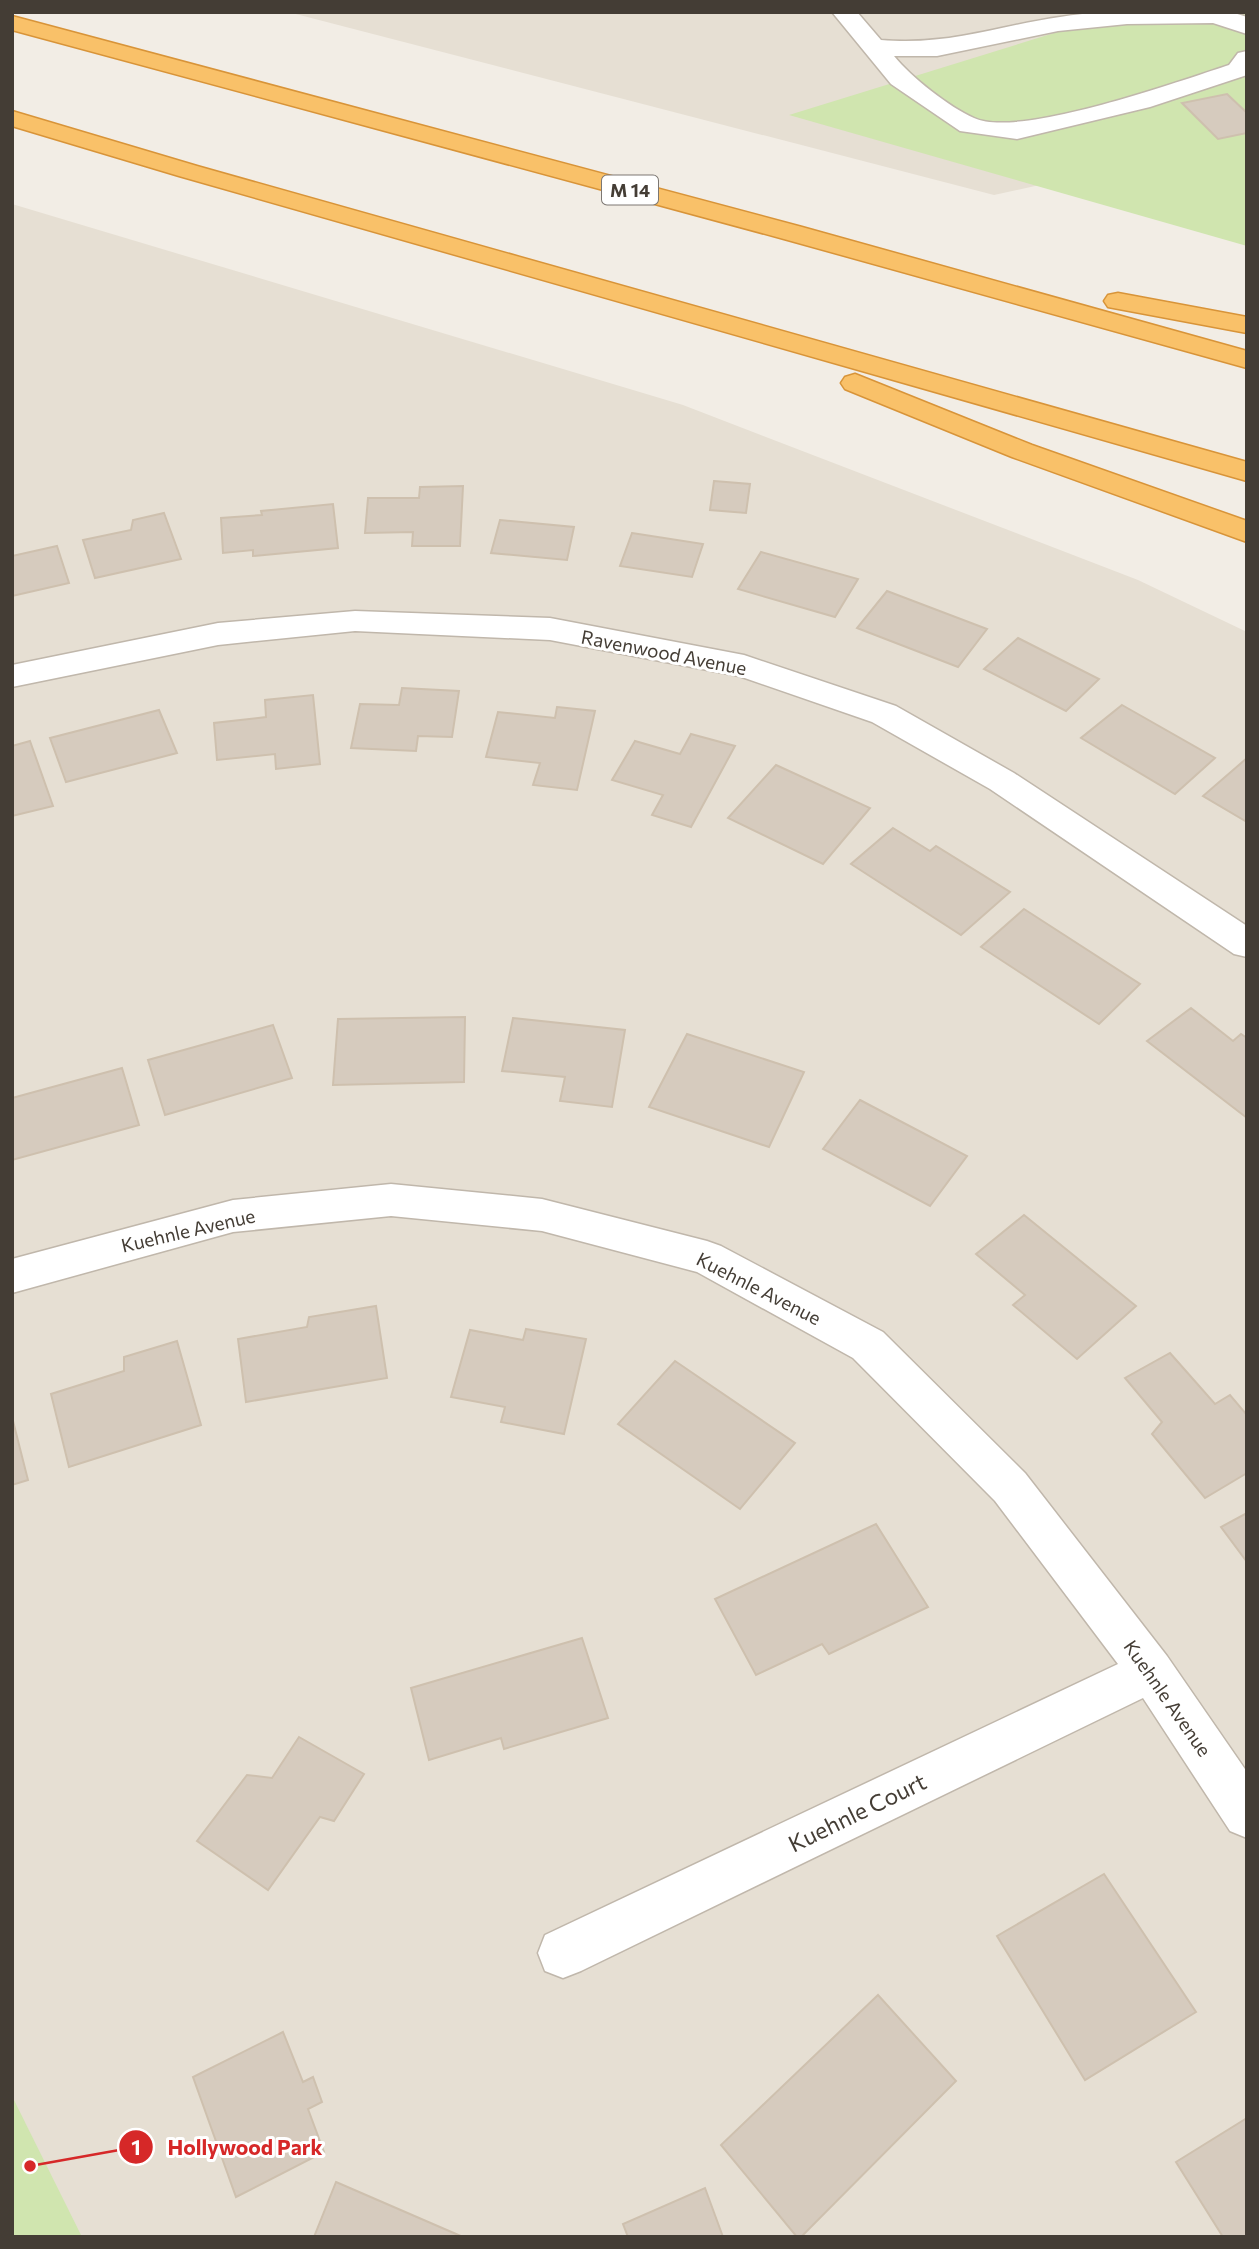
<svg xmlns="http://www.w3.org/2000/svg" width="1259" height="2249" font-family="Commissioner,sans-serif">
<rect width="100%" height="100%" fill="#f2ede5"/>
<g fill="#e6dfd3">
<polygon points="288,12 1247,12 1247,139 994,195"/>
<polygon points="12,204 683,405 1138,580 1247,632 1247,2237 12,2237"/>
</g>
<g fill="#d0e5af">
<polygon points="1122,12 1247,12 1247,246 789,115"/>
<polygon points="12,2096 82,2237 12,2237"/>
</g>
<g fill="#d6cbbe" stroke="#cec0ae" stroke-width="2">
<polygon points="1227,94 1247,113 1247,133 1218,139 1182,103"/>
<polygon points="714,481 750,484 746,513 710,510"/>
<polygon points="463,486 460,546 412,546 413,532 365,533 368,498 419,498 420,487"/>
<polygon points="333,504 338,548 253,556 253,550 223,553 221,518 262,515 261,511"/>
<polygon points="164,513 181,559 95,578 83,540 131,530 133,520"/>
<polygon points="500,520 574,527 567,560 491,553"/>
<polygon points="632,533 703,544 692,577 620,566"/>
<polygon points="57,546 69,583 12,596 12,556"/>
<polygon points="761,552 858,579 835,617 738,589"/>
<polygon points="887,591 987,629 958,667 857,628"/>
<polygon points="1018,638 1099,679 1066,711 984,669"/>
<polygon points="402,688 459,691 452,737 418,736 416,751 351,748 360,704 399,705"/>
<polygon points="313,695 320,764 276,769 275,754 217,760 214,723 266,717 265,700"/>
<polygon points="1122,705 1215,758 1175,794 1081,738"/>
<polygon points="557,707 595,711 577,790 533,785 540,763 486,757 498,712 555,718"/>
<polygon points="159,710 177,753 66,782 50,738"/>
<polygon points="691,734 735,746 691,827 652,815 663,795 612,780 635,741 680,754"/>
<polygon points="30,741 53,806 12,816 12,746"/>
<polygon points="1247,758 1247,822 1203,796"/>
<polygon points="776,765 870,808 823,864 728,818"/>
<polygon points="893,828 930,851 936,846 1010,892 961,935 851,864"/>
<polygon points="1024,909 1140,984 1099,1024 981,947"/>
<polygon points="1191,1008 1233,1041 1241,1034 1247,1038 1247,1118 1147,1041"/>
<polygon points="465,1017 464,1082 333,1085 338,1019"/>
<polygon points="513,1018 625,1030 612,1107 560,1101 565,1077 502,1071"/>
<polygon points="273,1025 292,1078 165,1115 148,1060"/>
<polygon points="687,1034 804,1072 769,1147 649,1107"/>
<polygon points="122,1068 139,1125 12,1160 12,1098"/>
<polygon points="860,1100 967,1156 930,1206 823,1149"/>
<polygon points="1024,1215 1136,1306 1077,1359 1013,1305 1025,1295 976,1254"/>
<polygon points="376,1306 387,1378 246,1402 238,1339 307,1327 309,1317"/>
<polygon points="526,1329 586,1339 564,1434 501,1422 505,1407 451,1397 470,1330 523,1340"/>
<polygon points="177,1341 201,1425 69,1467 51,1394 124,1371 124,1357"/>
<polygon points="1170,1353 1215,1404 1230,1395 1247,1415 1247,1473 1205,1498 1152,1434 1162,1422 1125,1378"/>
<polygon points="675,1361 795,1443 740,1509 618,1424"/>
<polygon points="12,1417 28,1480 12,1485"/>
<polygon points="1247,1513 1247,1562 1221,1527"/>
<polygon points="876,1524 928,1607 829,1654 822,1644 756,1675 715,1599"/>
<polygon points="582,1638 608,1718 504,1749 501,1738 429,1760 411,1688"/>
<polygon points="299,1737 364,1774 334,1821 320,1817 268,1890 197,1841 247,1775 272,1778"/>
<polygon points="1104,1874 1196,2012 1085,2080 997,1936"/>
<polygon points="878,1995 956,2081 801,2237 797,2237 721,2145"/>
<polygon points="283,2032 303,2082 313,2077 322,2102 308,2109 324,2152 236,2197 193,2077"/>
<polygon points="1247,2118 1247,2237 1223,2237 1176,2162"/>
<polygon points="336,2182 463,2237 314,2237"/>
<polygon points="705,2188 723,2237 628,2237 623,2224"/>
</g>
<g fill="none" stroke-linecap="round" stroke-linejoin="round">
<defs>
<g id="minor">
<path d="M832,12H857L881,40C948,46 996,26 1060,17C1116,8 1175,12 1231,12L1247,17V34L1213,23L1127,24L1058,31L937,56H894C911,77 949,107 974,118C1018,139 1180,81 1229,65L1238,53L1247,51V75L1150,107L1017,139L960,131L891,84Z"/>
<polygon points="355,611 550,618 744,655 896,706 1014,773 1247,926 1247,957 1234,954 990,789 872,722 739,676 550,640 355,631 218,645 12,687 12,665 218,623"/>
<polygon points="391,1184 542,1199 707,1241 721,1246 883,1332 1025,1473 1167,1656 1247,1772 1247,1838 1230,1831 1143,1698 581,1971 563,1978 545,1971 538,1953 545,1935 1118,1664 995,1501 853,1358 697,1272 542,1231 391,1216 233,1232 12,1293 12,1259 233,1200"/>
</g>
<g id="highway">
<polygon points="12,16 802,227 1247,351 1247,368 784,239 12,30"/>
<polygon points="12,111 197,166 1247,462 1247,481 179,176 12,126"/>
<polygon points="1118,293 1247,317 1247,333 1108,307 1104,301 1108,295"/>
<polygon points="855,374 1032,445 1247,521 1247,542 1012,457 845,389 841,383 845,377"/>
</g>
</defs>
<use href="#minor" stroke="#c0b7ab" stroke-width="3"/>
<use href="#highway" stroke="#d89439" stroke-width="3"/>
<use href="#minor" fill="#fff" fill-rule="evenodd"/>
<use href="#highway" fill="#f9c169" fill-rule="evenodd"/>
</g>
<g text-anchor="middle" dominant-baseline="central" stroke-width="6" stroke-linejoin="round" paint-order="stroke">
<rect fill="#fff" stroke="#7c7772" stroke-width="2" x="602" y="175.5" width="56" height="29" rx="5"/>
<g font-size="18" font-weight="bold" fill="#443d35">
<text x="630" y="190">M 14</text>
</g>
<g font-size="19" fill="#443d35" stroke="#fff">
<text transform="translate(664 652) rotate(11)">Ravenwood Avenue</text>
<text transform="translate(188 1230) rotate(-13)">Kuehnle Avenue</text>
<text transform="translate(759 1288) rotate(27)">Kuehnle Avenue</text>
<text transform="translate(1168 1698) rotate(55)">Kuehnle Avenue</text>
</g>
<g font-size="23" fill="#443d35" stroke="#fff">
<text transform="translate(857 1812) rotate(-26)">Kuehnle Court</text>
</g>
</g>
<path fill="none" stroke="#d62828" stroke-width="2.5" d="M30 2166L136 2147"/>
<g fill="#d62828" stroke="#fff" stroke-width="2.5">
<circle cx="30" cy="2166" r="7"/>
<circle cx="136" cy="2147" r="18"/>
</g>
<g font-size="21" text-anchor="middle" font-weight="bold" fill="#fff">
<text x="136" y="2155">1</text>
</g>
<g font-size="21" text-anchor="middle" font-weight="bold" fill="#d62828" stroke="#fff" stroke-width="6" stroke-linejoin="round" paint-order="stroke">
<text x="245" y="2155">Hollywood Park</text>
</g>
<rect width="1259" height="2249" fill="none" stroke="#443d35" stroke-width="28"/>
</svg>
